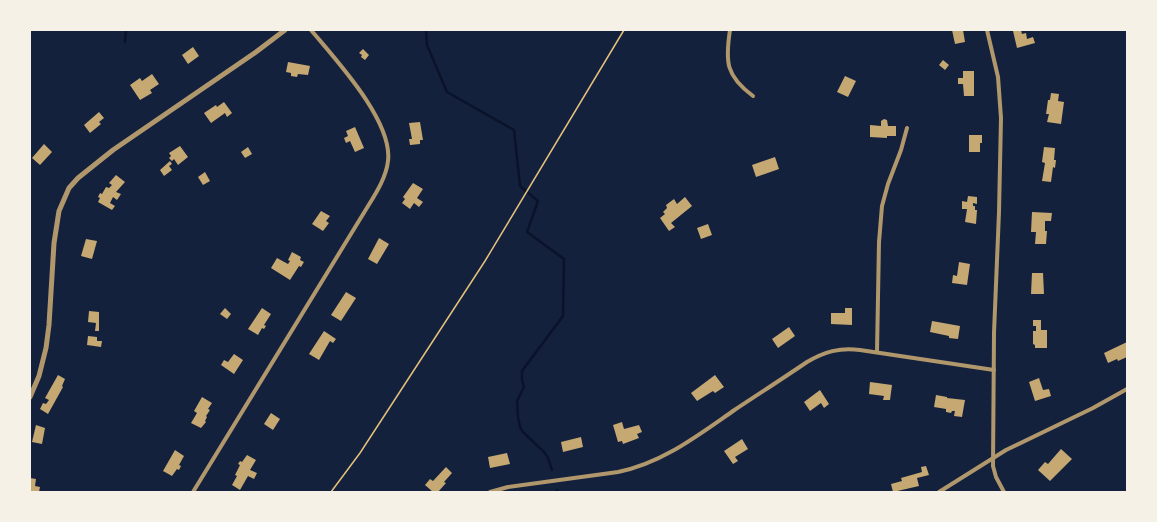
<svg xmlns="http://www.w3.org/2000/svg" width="1157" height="522" font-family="'DejaVu Sans',sans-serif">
<rect width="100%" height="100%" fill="#14213d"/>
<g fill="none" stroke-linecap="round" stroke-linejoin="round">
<g stroke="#0b132b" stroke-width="2.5">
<polyline points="426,30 427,45 447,92 514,130 520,186 538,201 527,232 564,259 563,316 522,371 522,380 524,387 517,401 518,417 520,427 523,432 544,452 548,458 552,470"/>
<polyline points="125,42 126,30"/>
<polyline points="557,490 557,492"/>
</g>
</g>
<g fill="#c6a872">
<polygon points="952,30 963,30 965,42 955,44"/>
<polygon points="1021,30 1022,34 1026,33 1027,39 1033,37 1035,43 1017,48 1013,31"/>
<polygon points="193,47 199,56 188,64 182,55"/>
<polygon points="363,49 369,55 365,60 361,57 362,55 359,53"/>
<polygon points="943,60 949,65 945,70 939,65"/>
<polygon points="288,62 310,66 308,75 298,74 297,77 291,76 291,73 286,72"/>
<polygon points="963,71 974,71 974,96 964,96 963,84 958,84 958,78 963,78"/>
<polygon points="152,74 159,84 150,90 152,93 140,100 130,85 140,78 142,81"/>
<polygon points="845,76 856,81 848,97 837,92"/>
<polygon points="1051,93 1059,94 1058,101 1064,102 1061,124 1047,122 1049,114 1046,114 1048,100 1050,100"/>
<polygon points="224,102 232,113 227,117 225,113 211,123 204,113 216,105 217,107"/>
<polygon points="99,112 104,118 99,122 101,124 90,133 84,125"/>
<polygon points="884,119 887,120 888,126 896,126 896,136 887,136 887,138 870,137 870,125 881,126 881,121"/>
<polygon points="420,122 423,140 420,140 420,144 410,145 409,139 412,139 409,123"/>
<polygon points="355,127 364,148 355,152 350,141 346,143 344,138 348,136 346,131"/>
<polygon points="969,135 982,135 982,143 980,143 980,152 969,152"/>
<polygon points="44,144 52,152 40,165 32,158"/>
<polygon points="180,146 188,157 178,165 174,159 172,161 169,158 171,156 169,153"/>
<polygon points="248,147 252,154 245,158 241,152"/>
<polygon points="1044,147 1055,148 1054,160 1056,160 1055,168 1053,167 1051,182 1042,181 1045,163 1042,162"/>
<polygon points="775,157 779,169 756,177 752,165"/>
<polygon points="170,161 172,164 169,166 172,170 164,176 160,170"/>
<polygon points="205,172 210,181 203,185 198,177"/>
<polygon points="116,175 125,182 116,192 121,194 117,200 113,197 110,203 115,206 112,210 98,202 100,198 98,197 100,193 102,194 106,187 109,188 112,185 109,183"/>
<polygon points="413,183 423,189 417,198 423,202 419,207 414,203 410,209 402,203 405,199 403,197"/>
<polygon points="968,196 977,197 977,204 973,203 973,206 975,206 975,210 977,210 976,224 965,222 967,209 962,209 962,201 967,202"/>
<polygon points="685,197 692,206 671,223 675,227 669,231 660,218 665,214 663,212 667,208 666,205 674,199 677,204"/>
<polygon points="321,211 330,216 326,221 329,223 323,231 312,224"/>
<polygon points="1032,212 1052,213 1051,221 1045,221 1045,231 1047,231 1046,244 1035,244 1036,232 1031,232"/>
<polygon points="708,224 712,235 701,239 697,228"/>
<polygon points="379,238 389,244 377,264 368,259"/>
<polygon points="86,239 97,241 92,259 81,256"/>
<polygon points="292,252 301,257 300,260 304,262 301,267 299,266 290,280 271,268 277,258 288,264 290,261 288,260"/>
<polygon points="959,262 970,264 967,285 952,283 953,275 957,276"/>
<polygon points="1032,273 1043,273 1044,294 1031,294"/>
<polygon points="346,292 356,298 341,321 331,315"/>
<polygon points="225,308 231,314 227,319 220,314"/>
<polygon points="262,308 271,314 264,325 266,326 264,329 262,328 258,335 248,329"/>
<polygon points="845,308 852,308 852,325 831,324 831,313 845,313"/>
<polygon points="89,311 99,312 99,331 95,331 96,323 88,322"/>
<polygon points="1033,320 1041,320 1041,330 1047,330 1047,348 1035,348 1035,345 1033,344 1033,331 1036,331 1036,326 1033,326"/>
<polygon points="932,321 960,326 958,339 949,338 949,336 930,332"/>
<polygon points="789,327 795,336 778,348 772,339"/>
<polygon points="324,331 336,339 333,343 330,341 319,360 309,354"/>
<polygon points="88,336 97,337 97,341 102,341 101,347 87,345"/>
<polygon points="1127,342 1127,357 1118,361 1117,359 1108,363 1104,353"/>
<polygon points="234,354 243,360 234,374 221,365 224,360 228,362"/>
<polygon points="58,375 65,379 62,386 63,387 48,414 40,409 43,403 46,404 49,400 45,398"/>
<polygon points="715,375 724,387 715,393 713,391 697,401 691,393"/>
<polygon points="1039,378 1043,390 1049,389 1051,396 1035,401 1029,382"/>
<polygon points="870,382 892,385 890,400 883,400 884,396 869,394"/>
<polygon points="820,390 829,404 824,408 821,403 810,411 804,402"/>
<polygon points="936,395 947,397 947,398 965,400 962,417 954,416 955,411 952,411 951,413 946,412 946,409 934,407"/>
<polygon points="202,397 212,403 208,409 210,410 206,416 207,417 205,421 206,422 201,428 191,423 197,413 194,411"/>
<polygon points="271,413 280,419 273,430 264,424"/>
<polygon points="622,422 624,429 639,425 642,432 637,434 639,438 623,444 622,441 618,442 613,425"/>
<polygon points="36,425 45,428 42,444 32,442"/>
<polygon points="581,437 583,447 563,452 561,442"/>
<polygon points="742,439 748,449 735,457 738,461 733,464 724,451"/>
<polygon points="1061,449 1072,459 1050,481 1038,470 1045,462 1048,464"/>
<polygon points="175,450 184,456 179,465 181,466 179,470 177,469 172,476 163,471"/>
<polygon points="507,453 510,464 490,468 488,457"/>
<polygon points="247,455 256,460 250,470 257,473 254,479 248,476 240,490 232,485 237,476 235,475 240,465 238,464 240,461 242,462"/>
<polygon points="926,466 929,475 917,478 919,486 893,492 891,484 902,481 901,478 922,472 921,467"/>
<polygon points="446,467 452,473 444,482 446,483 438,492 433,492 425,485 430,479 433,481"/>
<polygon points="30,478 36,479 35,486 40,487 39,492 30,492"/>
</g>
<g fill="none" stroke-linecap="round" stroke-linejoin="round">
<polyline stroke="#e5c07b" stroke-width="1.5" points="331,492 360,453 485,261 624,30"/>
<g stroke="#b1986c" stroke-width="4">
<path d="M730,30C725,62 726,76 753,96"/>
<polyline points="987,30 998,77 1001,118 999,212 994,333 993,466 996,477 1004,492"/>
<polyline points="877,352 879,242 882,206 888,184 901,150 907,128"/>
<path d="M193,492L365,211C374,196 386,179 388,161C393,121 336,60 311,30"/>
<path d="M490,492L508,487L618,472C662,463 697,436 733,411C757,395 782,379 807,362C824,352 840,347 860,350L994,370"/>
<polyline points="939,492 1006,450 1093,408 1127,389"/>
</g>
<polyline stroke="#b1986c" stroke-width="5" points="30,397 39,376 46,348 49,325 54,243 59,211 69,188 78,178 113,150 256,52 285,30"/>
</g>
<rect width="1157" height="522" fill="none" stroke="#f6f1e7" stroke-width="62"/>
</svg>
